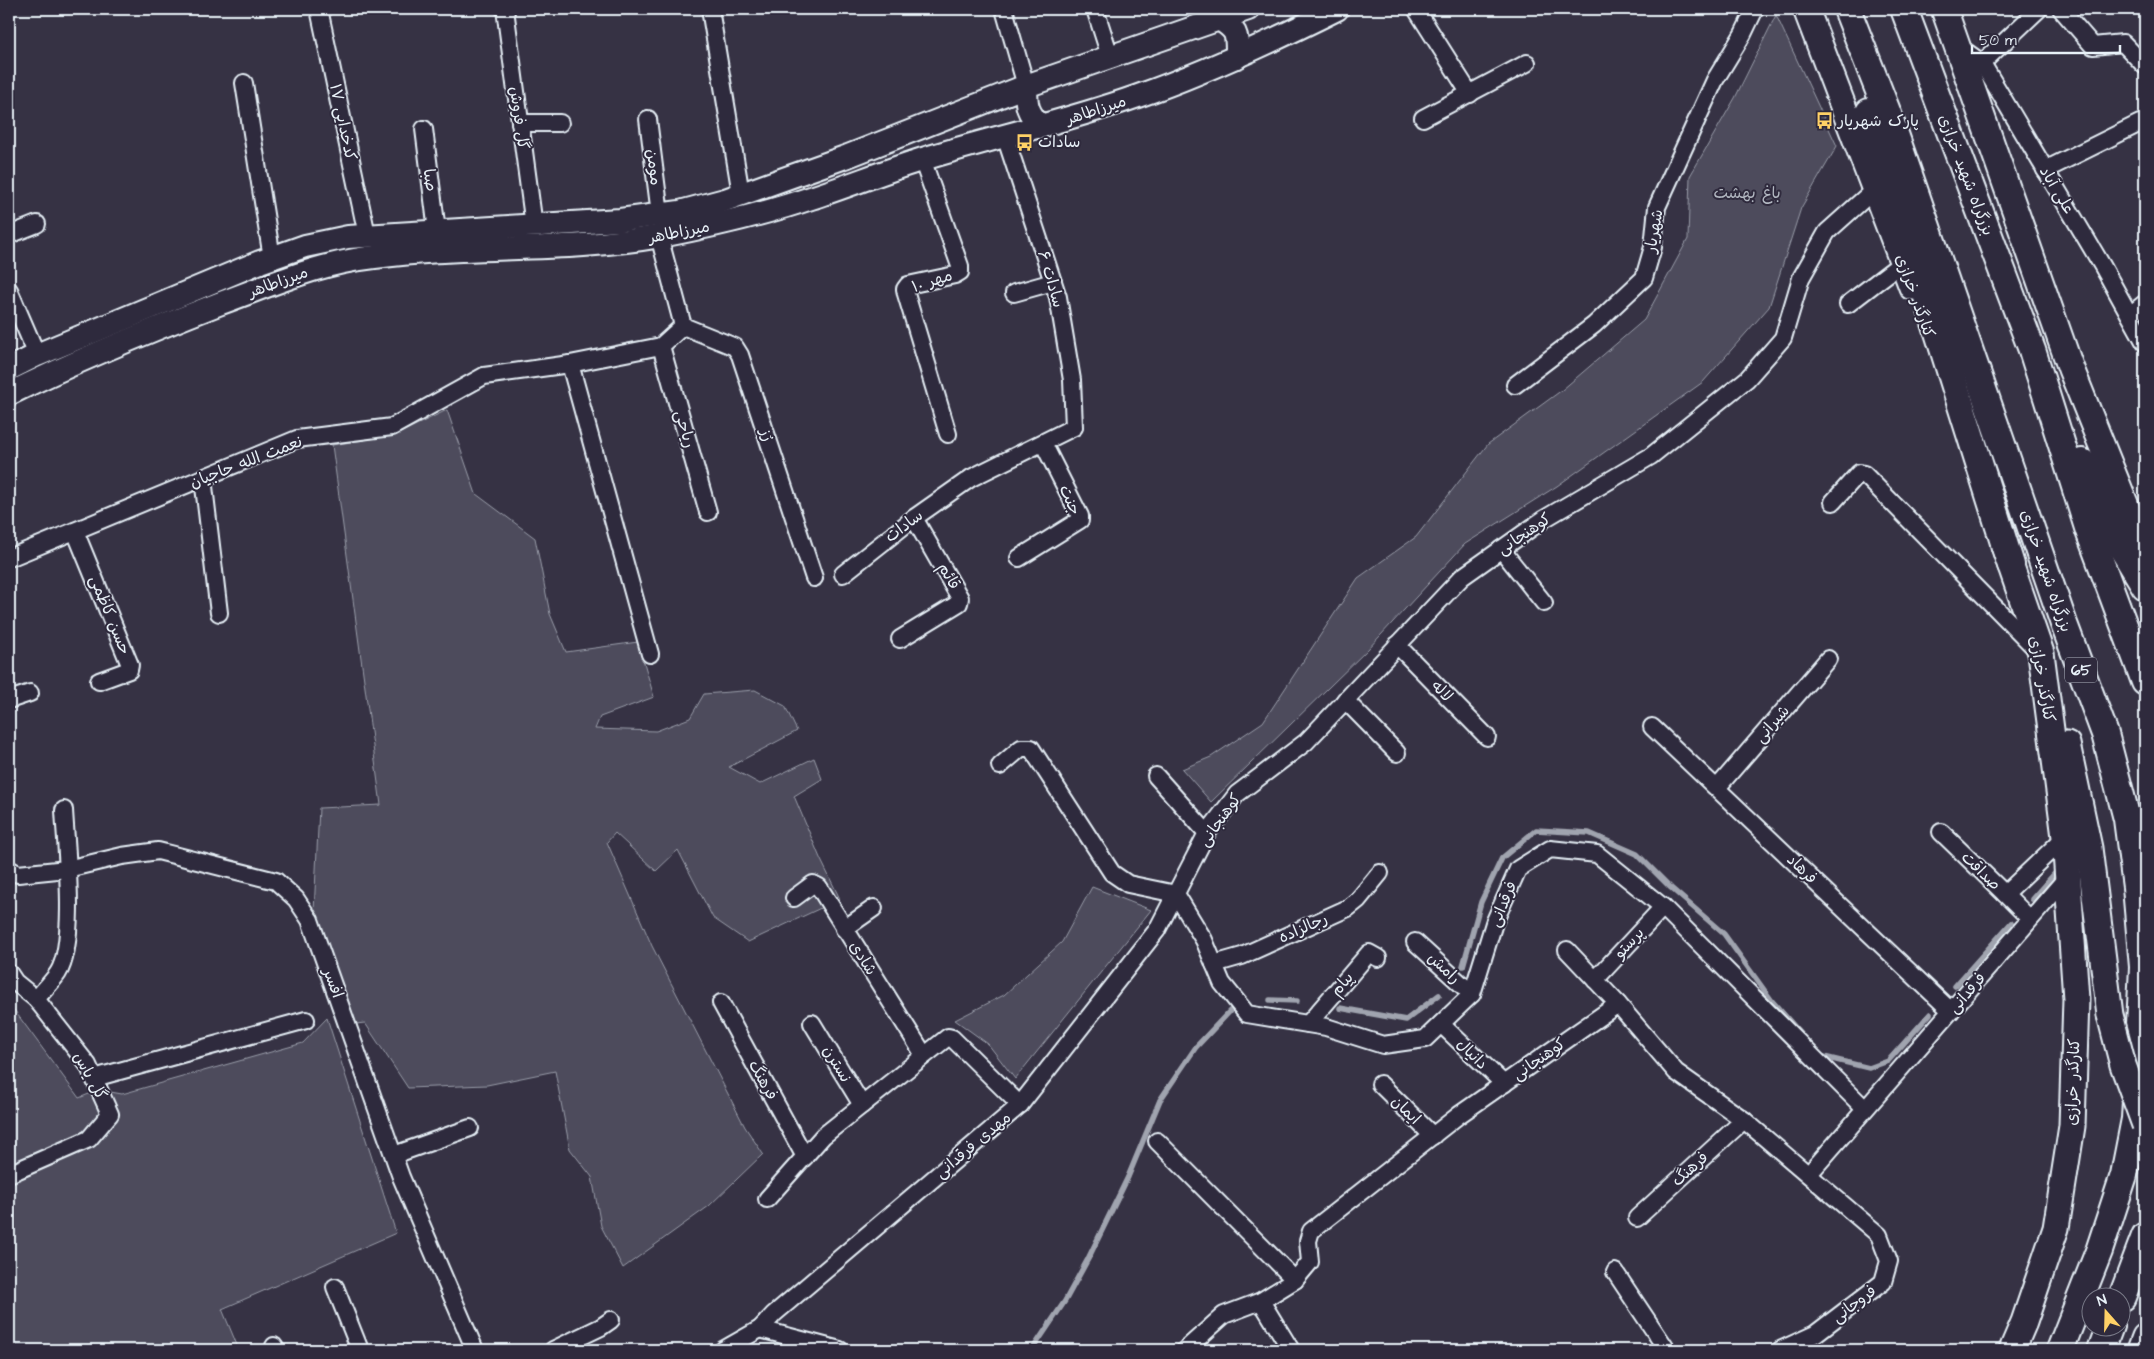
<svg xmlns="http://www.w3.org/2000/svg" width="2154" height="1359" font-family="'Architects Daughter','Playpen Sans Arabic',sans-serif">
<rect width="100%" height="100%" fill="#363244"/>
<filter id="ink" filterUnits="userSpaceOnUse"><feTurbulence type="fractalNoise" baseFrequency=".02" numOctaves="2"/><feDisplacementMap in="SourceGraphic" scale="10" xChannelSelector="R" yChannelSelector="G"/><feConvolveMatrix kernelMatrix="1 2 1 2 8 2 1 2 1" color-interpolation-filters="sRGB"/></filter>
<g filter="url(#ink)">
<g fill="#4d4b5c" stroke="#9a9eaa">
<polygon points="1776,15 1837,146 1801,208 1769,307 1703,382 1557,486 1465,544 1368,649 1211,802 1182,769 1211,757 1263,722 1358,578 1416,537 1488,444 1562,390 1644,320 1688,239 1690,176 1735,98"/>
<polygon points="447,410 476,494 535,538 550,614 566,652 638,642 654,697 600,717 595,729 656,731 690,718 704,694 755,690 785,706 797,731 729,767 760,784 814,758 822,779 794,796 820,858 840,899 748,942 713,918 678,850 656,871 615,833 607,842 652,946 745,1127 763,1154 709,1206 623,1268 601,1226 592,1177 570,1149 555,1071 487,1085 408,1088 365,1023 356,1024 314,912 319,808 381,805 332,445 396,435"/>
<polygon points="1092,887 1151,910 1015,1079 988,1044 955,1020 1004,995 1062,942"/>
<polygon points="9,1003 79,1098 99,1090 122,1094 303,1043 327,1018 396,1233 222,1309 239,1350 9,1350"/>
</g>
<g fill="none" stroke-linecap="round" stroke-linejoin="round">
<g stroke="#a0a4af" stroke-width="5.5">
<polyline points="2032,899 2056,872"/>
<polyline points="1463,966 1481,902 1502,858 1536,830 1589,833 1637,854 1671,888 1724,934 1772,1001 1801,1034"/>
<polyline points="1955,986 2011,923"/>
<polyline points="1270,1000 1297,1001"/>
<polyline points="1340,1008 1406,1020 1439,995"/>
<polyline points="1820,1056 1869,1068 1888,1061 1930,1014"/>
<polyline points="1032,1350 1065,1301 1088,1259 1128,1177 1160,1100 1196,1047 1230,1011"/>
</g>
<defs>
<g id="minor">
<polyline points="319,9 367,235"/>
<polyline points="505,9 534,226"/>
<polyline points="710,9 741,194"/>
<polyline points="1004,9 1026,86"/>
<polyline points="1095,9 1110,56"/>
<polyline points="1416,9 1470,94"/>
<polyline points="2061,9 2093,46 2123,43 2145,66"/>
<polyline points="1958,46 1982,63 2103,267 2145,343"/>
<polyline points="1982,63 2039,9"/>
<polyline points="244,83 272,258"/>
<polyline points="1423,118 1527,63"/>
<polyline points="648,119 660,214"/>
<polyline points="520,123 560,123"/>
<polyline points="424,129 437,231"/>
<polyline points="922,159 960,266 960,272 955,275 908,285 905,289 906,294 948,434"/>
<polyline points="2045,170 2140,123"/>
<polyline points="9,235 37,224"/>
<polyline points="659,236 683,326"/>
<polyline points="9,290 37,355"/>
<polyline points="1014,293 1053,282"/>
<polyline points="1848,304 1903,262"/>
<polyline points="2130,315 2145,303"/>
<polyline points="683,326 735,347 740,355 814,578"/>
<polyline points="661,346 708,512"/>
<polyline points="570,364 650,654"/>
<polyline points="1515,385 1594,325 1644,278 1653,247 1657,207 1715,80 1743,34 1755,9"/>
<polyline points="203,478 219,613"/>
<polyline points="1833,502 1859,473 1864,474 2035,648"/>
<polyline points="75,531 130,665 129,670 99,681"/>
<polyline points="1501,549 1544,603"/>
<polyline points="9,558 297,439 392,427 484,376 570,364 661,346 683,326"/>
<polyline points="1019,558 1080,520 1080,516 1043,443"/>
<polyline points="843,574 914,518 971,478 1074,427 1072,380 1058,297 1005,136"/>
<polyline points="900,639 959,603 960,598 914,518"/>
<polyline points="1397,645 1487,737"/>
<polyline points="9,700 30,693"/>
<polyline points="1345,700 1397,753"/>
<polyline points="1652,727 1951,1011"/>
<polyline points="1000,766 1021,748 1031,748 1112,873 1128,884 1176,894 1204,940 1222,983 1247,1014 1326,1027 1383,1045 1425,1039 1472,994 1494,923 1518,869 1550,849 1597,854 1663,907 1865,1109"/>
<polyline points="1156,776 1207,833"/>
<polyline points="1717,788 1828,659"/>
<polyline points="1941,832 2005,894 2065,837"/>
<polyline points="9,869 18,874 67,869 122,856 158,851 276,881 296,899 310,920 401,1177 475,1350"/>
<polyline points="2005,894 2030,919"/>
<polyline points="794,898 813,884 819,887 924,1055"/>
<polyline points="844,929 874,908"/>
<polyline points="1415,942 1472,994"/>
<polyline points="1567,950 1618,1004"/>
<polyline points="1214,964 1242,956 1348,908 1358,900 1380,873"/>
<polyline points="9,973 15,982 36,999 88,1065 110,1114 89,1139 9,1174"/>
<polyline points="1595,980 1663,907"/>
<path d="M36,999C43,991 52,982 58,973C77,943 66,848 64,810"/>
<polyline points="721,1003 805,1157"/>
<polyline points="812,1023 862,1105"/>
<polyline points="1308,1024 1369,953 1378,958"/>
<polyline points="1441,1024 1504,1084"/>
<polyline points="94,1078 306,1020"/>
<polyline points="1380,1084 1433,1136"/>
<polyline points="1157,1141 1295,1280"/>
<polyline points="394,1155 470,1128"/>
<polyline points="1809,1174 2068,876"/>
<polyline points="767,1199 823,1136 948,1037 952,1038 1020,1105"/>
<polyline points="1637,1218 1744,1120"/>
<polyline points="1615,1272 1667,1350"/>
<polyline points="335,1287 360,1350"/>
<polyline points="1261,1301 1291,1350"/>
<polyline points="760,1329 840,1350"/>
<polyline points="274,1346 276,1350"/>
<polyline points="553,1350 601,1327 611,1320"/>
<polyline points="723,1350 760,1329 774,1314 1020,1105 1157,930 1207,833 1237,794 1306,742 1462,577 1544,519 1651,456 1747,379 1783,338 1801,278 1827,232 1875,189"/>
<polyline points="1185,1350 1224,1315 1261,1301 1295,1280 1310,1262 1308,1241 1311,1231 1459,1115 1618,1004 1676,1072 1744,1120 1879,1235 1889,1261 1883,1282 1815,1334 1780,1350"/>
</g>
<g id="secondary">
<path d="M1218,18C1238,31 1237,33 1237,57"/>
<path d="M1026,86C1026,106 1027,112 1041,127"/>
<polyline points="9,369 37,355 260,262 305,246 348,237 620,220 680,212 725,200 848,156 1026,86 1248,9"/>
<path d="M9,394C78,360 149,331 221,303C265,287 308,268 354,260C456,243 560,254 661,236C712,226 762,215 811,198C848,186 885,171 923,159C995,137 1068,121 1138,96C1207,72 1273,41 1337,9"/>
</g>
<g id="primary">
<polyline points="1806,9 1912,287"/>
<polyline points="1944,9 2071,369 2145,553"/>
<polyline points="2004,546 2041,653 2065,837 2076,999 2072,1126 2056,1228 2024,1322 2012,1350"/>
<polyline points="2067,744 2089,848 2110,1015"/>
<polyline points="2140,1350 2145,1337"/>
</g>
<g id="trunk">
<polyline points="1847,9 1888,114 2064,624 2105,734 2127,819 2136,887 2143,967 2135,1119 2124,1175 2099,1251 2060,1350"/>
<polyline points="1904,9 2032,350 2089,531 2145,682"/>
<polyline points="1869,112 2011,565"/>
<polyline points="2082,462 2119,543 2145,586"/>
<polyline points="2122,1297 2145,1236"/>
<polyline points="2101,1350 2110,1326"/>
</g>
</defs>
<use href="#minor" stroke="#e8f1f8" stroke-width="20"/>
<use href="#secondary" stroke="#e8f1f8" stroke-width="26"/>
<use href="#primary" stroke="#e8f1f8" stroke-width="29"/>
<use href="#trunk" stroke="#e8f1f8" stroke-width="30"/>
<use href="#minor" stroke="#2f2a3d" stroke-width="16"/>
<use href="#secondary" stroke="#2f2a3d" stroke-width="22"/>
<use href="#primary" stroke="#2f2a3d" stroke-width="25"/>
<use href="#trunk" stroke="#2f2a3d" stroke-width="26"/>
<defs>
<polyline id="primary-bridge" points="2110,1015 2123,1065 2145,1125"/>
</defs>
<use href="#primary-bridge" stroke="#e8f1f8" stroke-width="29" stroke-linecap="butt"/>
<use href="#primary-bridge" stroke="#2f2a3d" stroke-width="25"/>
</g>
</g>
<defs>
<symbol id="bus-bare" viewBox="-9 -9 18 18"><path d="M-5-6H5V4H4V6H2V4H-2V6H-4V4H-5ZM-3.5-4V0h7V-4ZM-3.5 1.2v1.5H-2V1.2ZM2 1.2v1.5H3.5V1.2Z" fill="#ffd166" stroke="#2f2a3d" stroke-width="2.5" paint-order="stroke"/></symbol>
</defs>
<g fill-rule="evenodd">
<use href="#bus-bare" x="1812" y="108" width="25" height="25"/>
<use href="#bus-bare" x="1012" y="130" width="25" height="25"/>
</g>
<g text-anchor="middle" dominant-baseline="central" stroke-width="4" stroke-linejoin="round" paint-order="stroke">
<rect fill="#2f2a3d" stroke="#b0b5c0" stroke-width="1" x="2065" y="657.5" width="32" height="25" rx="4"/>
<g font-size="15" font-weight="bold" fill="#e8f1f8">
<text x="2081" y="670">65</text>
</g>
<g font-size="16" fill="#e8f1f8" stroke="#2f2a3d">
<text transform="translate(1096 110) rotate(-18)">میرزاطاهر</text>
<text transform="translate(519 118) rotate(82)">گل فروش</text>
<text transform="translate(343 122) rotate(78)">کدخدایی ۱۷</text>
<text transform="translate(654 167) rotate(83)">مومن</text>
<text transform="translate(1966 175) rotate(69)">بزرگراه شهید خرازی</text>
<text transform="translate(430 180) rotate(82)">صبا</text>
<text transform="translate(2057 190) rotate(59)">علی آباد</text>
<text transform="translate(1654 231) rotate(-80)">شهریار</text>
<text transform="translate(679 232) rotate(-11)">میرزاطاهر</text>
<text transform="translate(1051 279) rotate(74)">سادات ۶</text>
<text transform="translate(932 281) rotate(-18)">مهر ۱۰</text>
<text transform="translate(278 282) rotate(-20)">میرزاطاهر</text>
<text transform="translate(1915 296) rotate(70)">کنارگذر خرازی</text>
<text transform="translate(685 429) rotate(74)">ریاحی</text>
<text transform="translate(767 435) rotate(72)">رُز</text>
<text transform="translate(246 462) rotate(-21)">نعمت الله حاجیان</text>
<text transform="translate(1070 500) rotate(67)">جنت</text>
<text transform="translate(904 526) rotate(-37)">سادات</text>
<text transform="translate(1524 534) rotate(-34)">کوهنجانی</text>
<text transform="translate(2046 571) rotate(71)">بزرگراه شهید خرازی</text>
<text transform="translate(949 576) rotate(60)">قائم</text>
<text transform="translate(110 615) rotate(68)">حسن کاظمی</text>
<text transform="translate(2042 679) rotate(80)">کنارگذر خرازی</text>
<text transform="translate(1442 691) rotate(46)">لاله</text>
<text transform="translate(1772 724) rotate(-49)">شیرانی</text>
<text transform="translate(1220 820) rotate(-54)">کوهنجانی</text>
<text transform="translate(1802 869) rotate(44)">فرهاد</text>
<text transform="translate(1981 871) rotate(44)">صداقت</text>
<text transform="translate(1503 904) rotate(-67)">فرقدانی</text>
<text transform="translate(1303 928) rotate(-24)">رجالزاده</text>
<text transform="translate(1629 943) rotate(-47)">پرستو</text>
<text transform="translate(863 958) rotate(58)">شادی</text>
<text transform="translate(1444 968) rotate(43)">رامش</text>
<text transform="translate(333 983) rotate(70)">افسر</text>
<text transform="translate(1342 984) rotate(-49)">پیام</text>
<text transform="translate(1967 993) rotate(-49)">فرقدانی</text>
<text transform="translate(1472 1054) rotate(44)">دانیال</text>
<text transform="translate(1539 1059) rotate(-35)">کوهنجانی</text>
<text transform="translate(837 1064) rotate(59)">نسترن</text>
<text transform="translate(90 1076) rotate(61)">گل یاس</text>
<text transform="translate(763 1080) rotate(61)">فرهنگ</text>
<text transform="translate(2073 1082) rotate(-88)">کنارگذر خرازی</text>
<text transform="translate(1406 1110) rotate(44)">ایمان</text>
<text transform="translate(973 1145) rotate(-40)">مهدی فرقدانی</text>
<text transform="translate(1690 1169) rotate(-42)">فرهنگ</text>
<text transform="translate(1854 1304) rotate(-37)">فروجانی</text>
</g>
<g font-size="16" fill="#e8f1f8" stroke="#2f2a3d" text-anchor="start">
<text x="1838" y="121">پارک شهریار</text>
<text x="1038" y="142">سادات</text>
</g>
<g font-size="16" fill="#b2b7c1" stroke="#2f2a3d">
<text x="1747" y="193">باغ بهشت</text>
</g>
</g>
<rect width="2154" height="1359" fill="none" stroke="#2f2a3d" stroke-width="30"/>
<rect x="15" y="15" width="2124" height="1329" fill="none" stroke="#e8f1f8" stroke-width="2" filter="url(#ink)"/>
<g transform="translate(2106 1312) rotate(340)"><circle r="24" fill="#2f2a3d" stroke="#797a88"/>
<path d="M0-4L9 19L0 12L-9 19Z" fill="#ffd166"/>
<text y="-8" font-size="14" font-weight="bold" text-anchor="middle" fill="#e8f1f8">N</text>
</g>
<path d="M1972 45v8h148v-8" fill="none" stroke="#e8f1f8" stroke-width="2.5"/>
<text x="1979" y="45" font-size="15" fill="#e8f1f8" stroke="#2f2a3d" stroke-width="4" paint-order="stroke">50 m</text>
</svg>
